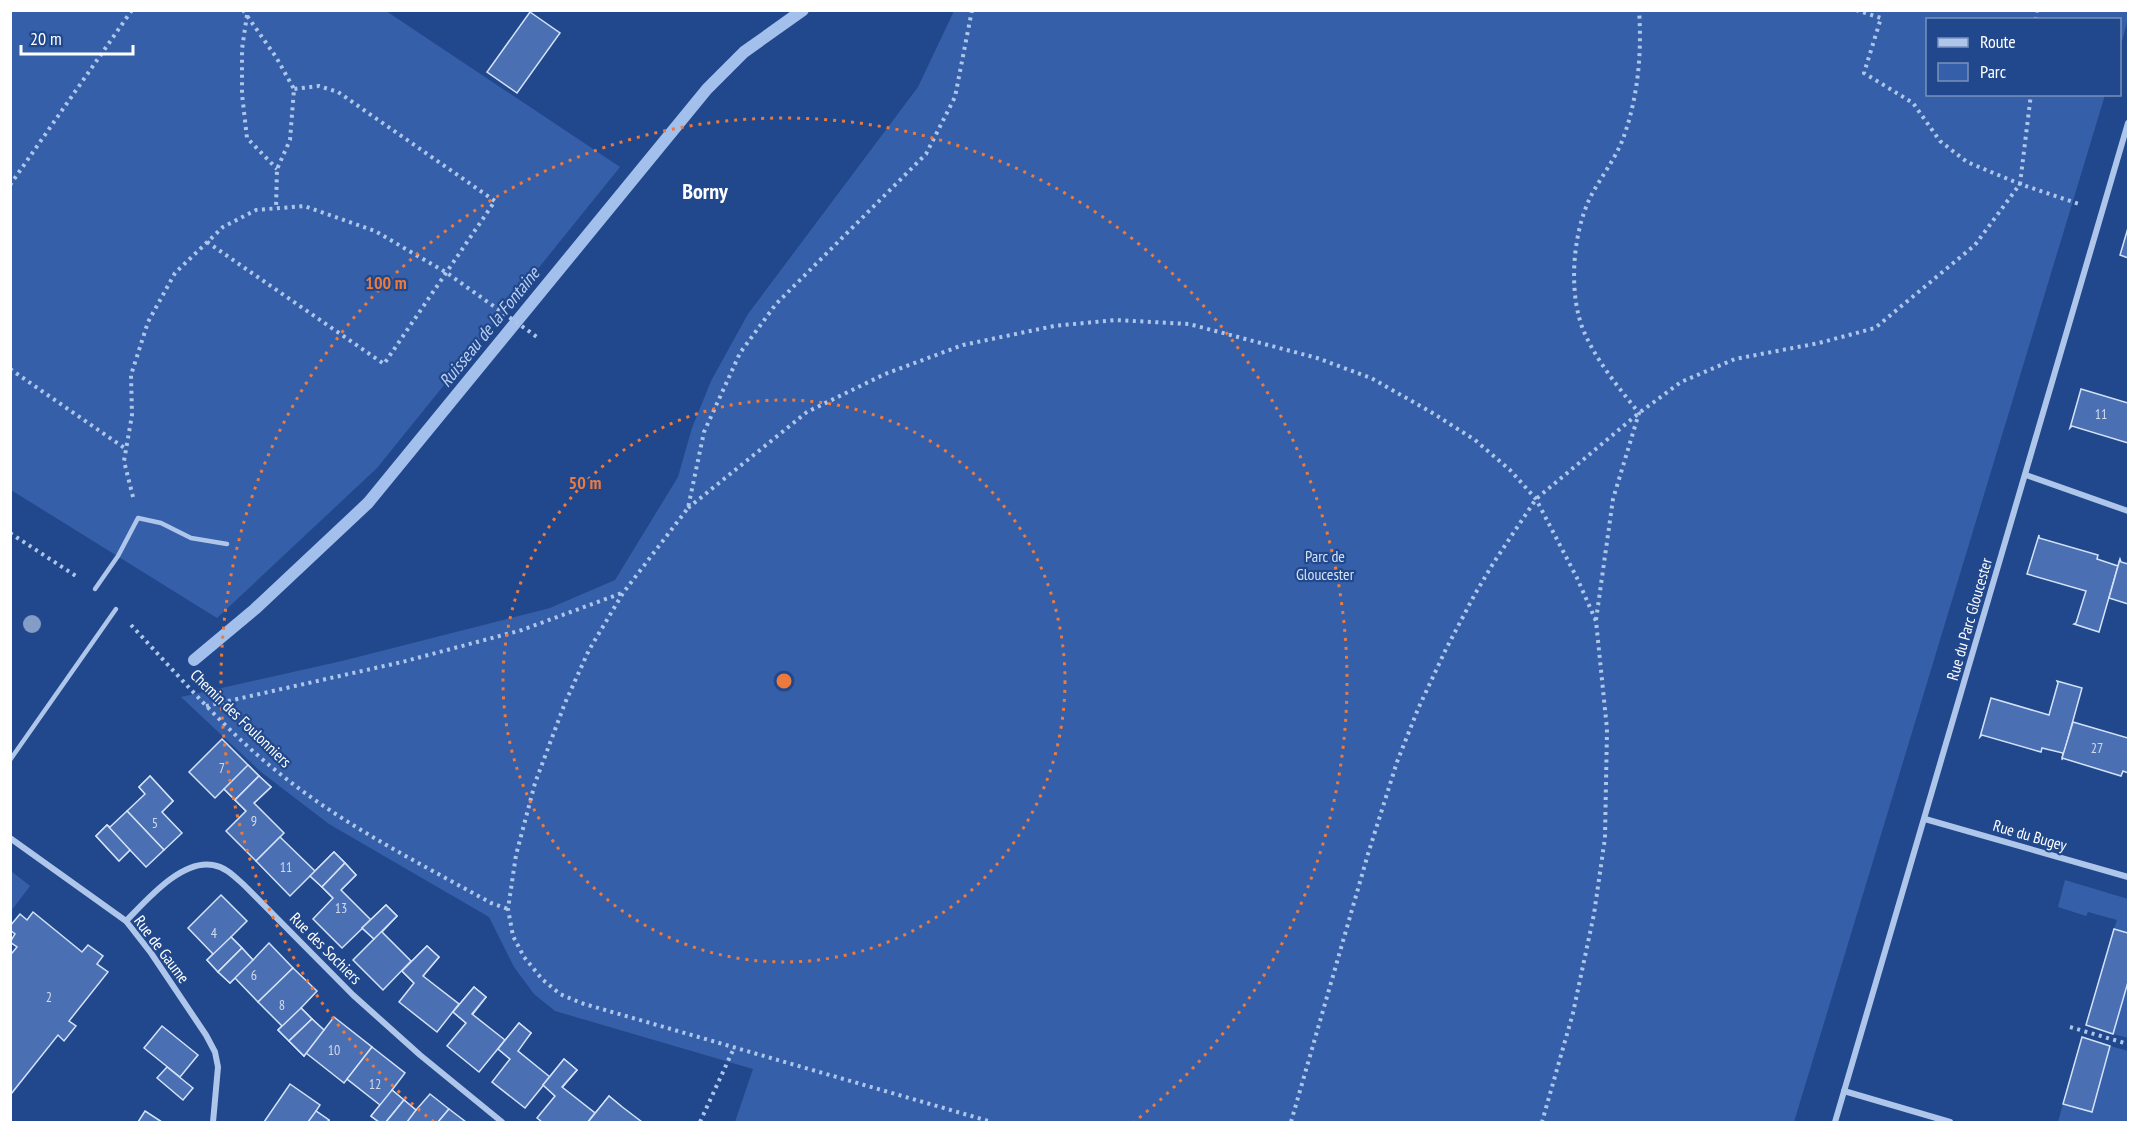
<svg xmlns="http://www.w3.org/2000/svg" width="2139" height="1133" font-family="'PT Sans Narrow',sans-serif">
<rect width="100%" height="100%" fill="#21488c"/>
<g fill="#3560a9">
<polygon points="10,11 386,11 620,167 377,468 217,618 11,490"/>
<polygon points="954,11 2128,11 2128,19 2120,48 2120,20 1928,20 1928,94 2105,95 1794,1122 735,1122 753,1069 555,1011 534,994 514,967 489,917 329,824 261,772 181,697 342,661 550,608 615,580 678,477 692,428 711,381 748,314 918,87"/>
<polygon points="11,871 30,886 11,911"/>
<polygon points="2065,880 2128,899 2128,933 2114,929 2117,920 2088,912 2086,916 2058,907"/>
<polygon points="2128,982 2128,1038 2113,1034"/>
<polygon points="2110,1046 2128,1051 2128,1122 2058,1122 2063,1104 2092,1112"/>
</g>
<g fill="none" stroke-linecap="round" stroke-linejoin="round">
<polyline stroke="#a3bfec" stroke-width="12" points="194,660 255,609 368,503 707,89 744,52 803,10"/>
</g>
<g fill="#4a70b3" stroke="#d4e2f8" stroke-width="1.5">
<polygon points="530,12 560,33 517,93 487,72"/>
<polygon points="2128,228 2128,258 2120,255"/>
<polygon points="2081,389 2128,403 2128,443 2072,426 2070,428"/>
<polygon points="2039,535 2039,538 2098,555 2097,559 2118,566 2120,559 2099,632 2074,624 2076,623 2086,591 2027,574"/>
<polygon points="2120,559 2121,562 2128,564 2128,604 2109,598"/>
<polygon points="2057,681 2082,688 2062,760 2063,753 2042,748 2041,752 1982,735 1980,737 1991,698 2049,715 2058,683"/>
<polygon points="2073,722 2128,738 2128,773 2123,771 2121,776 2062,758"/>
<polygon points="222,739 259,776 235,800 224,789 215,798 189,772"/>
<polygon points="248,765 259,776 235,800 224,789"/>
<polygon points="150,776 173,801 162,812 139,787"/>
<polygon points="150,776 173,801 162,812 182,833 164,850 127,811 145,794 139,787"/>
<polygon points="259,776 271,787 246,811 235,800"/>
<polygon points="259,776 271,787 254,803 284,833 256,861 226,831 246,811 235,800"/>
<polygon points="127,811 164,850 146,867 130,850 119,861 96,836 107,825 110,827"/>
<polygon points="107,825 130,850 119,861 96,836"/>
<polygon points="280,837 315,871 334,852 345,863 322,887 310,876 290,896 256,861"/>
<polygon points="334,852 345,863 322,887 310,876"/>
<polygon points="345,863 356,875 333,898 322,887"/>
<polygon points="345,863 356,875 341,890 371,920 342,948 313,919 333,898 322,887"/>
<polygon points="221,895 247,921 231,937 242,948 218,972 207,960 213,954 188,928"/>
<polygon points="386,905 397,916 382,932 411,961 383,990 353,960 374,939 362,928"/>
<polygon points="386,905 397,916 374,939 362,928"/>
<polygon points="33,912 82,952 88,945 103,956 97,964 108,972 69,1021 76,1026 64,1041 58,1035 11,1094 10,952 12,953 17,947 10,942 15,934 10,930 10,926 20,914 27,920"/>
<polygon points="2114,929 2128,933 2128,982 2113,1034 2086,1025"/>
<polygon points="231,937 242,948 218,972 207,960"/>
<polygon points="269,943 293,968 258,1002 235,978 230,983 218,972 242,948 253,960"/>
<polygon points="427,946 439,957 423,976 414,983 402,971"/>
<polygon points="427,946 439,957 423,976 459,1004 437,1032 399,1002 414,983 402,971"/>
<polygon points="242,948 253,960 230,983 218,972"/>
<polygon points="293,968 317,991 301,1008 312,1019 289,1041 278,1030 282,1026 258,1002"/>
<polygon points="474,987 486,997 466,1023 453,1012"/>
<polygon points="474,987 486,997 472,1014 505,1040 479,1072 447,1046 466,1023 453,1012"/>
<polygon points="301,1008 312,1019 289,1041 278,1030"/>
<polygon points="334,1017 372,1047 344,1083 306,1053 304,1056 289,1041 312,1019 324,1030"/>
<polygon points="312,1019 324,1030 304,1056 289,1041"/>
<polygon points="519,1023 531,1033 510,1059 498,1049"/>
<polygon points="519,1023 531,1033 518,1051 550,1077 525,1108 492,1082 510,1059 498,1049"/>
<polygon points="162,1026 198,1055 180,1077 144,1048"/>
<polygon points="2082,1037 2110,1046 2092,1112 2063,1104"/>
<polygon points="372,1047 405,1073 392,1090 404,1100 386,1122 379,1122 371,1116 380,1105 347,1079"/>
<polygon points="564,1059 577,1070 555,1096 543,1085"/>
<polygon points="564,1059 577,1070 562,1087 595,1113 588,1122 542,1122 537,1118 555,1096 543,1085"/>
<polygon points="167,1067 193,1088 183,1100 157,1078"/>
<polygon points="290,1084 320,1105 316,1111 329,1120 327,1122 264,1122"/>
<polygon points="392,1090 404,1100 386,1122 379,1122 371,1116"/>
<polygon points="430,1094 449,1109 438,1122 386,1122 404,1100 416,1110"/>
<polygon points="609,1096 621,1106 608,1122 588,1122"/>
<polygon points="609,1096 621,1106 642,1122 588,1122"/>
<polygon points="404,1100 416,1110 407,1122 386,1122"/>
<polygon points="449,1109 466,1122 438,1122"/>
<polygon points="145,1111 162,1122 138,1122"/>
<polygon points="316,1111 329,1120 327,1122 308,1122"/>
</g>
<g fill="none" stroke-linecap="round" stroke-linejoin="round">
<g stroke="#afc6eb" stroke-width="4" stroke-dasharray="3 4.5" stroke-linecap="butt">
<polyline points="243,10 276,57 294,89 290,140 277,169 276,208"/>
<polyline points="972,10 955,97 926,154 776,304 740,353 704,432 688,508 623,593 589,650 565,703 535,783 516,855 508,909 513,936 524,957 542,979 560,994 581,1003 992,1122"/>
<polyline points="1856,10 1881,18 1864,73 1913,103 1940,141 1967,162 2020,184 2082,205"/>
<polyline points="247,15 242,49 242,94 247,138 277,169"/>
<polyline points="2036,20 2037,10"/>
<polyline points="10,185 132,10"/>
<polyline points="207,242 384,364 495,201 338,92 319,86 294,89"/>
<polyline points="10,369 126,449"/>
<polyline points="133,497 124,461 132,415 131,375 148,322 175,273 223,227 256,210 304,206 375,231 447,273 537,337"/>
<polyline points="688,508 807,412 885,374 963,345 1054,326 1115,320 1189,324 1317,358 1371,378 1431,412 1475,440 1510,470 1536,499 1577,578 1596,621 1607,729 1605,838 1594,914 1573,1013 1542,1122"/>
<polyline points="10,533 79,578"/>
<path d="M1596,620L1613,499L1639,413C1619,388 1598,363 1585,334C1568,297 1572,237 1589,200C1599,179 1616,159 1624,136C1638,96 1642,53 1639,10"/>
<path d="M131,625C180,677 227,733 284,777C347,827 421,864 491,903L508,909"/>
<polyline points="206,706 402,662 522,630 622,593"/>
<polyline points="2070,1027 2128,1044"/>
<polyline points="700,1122 734,1048"/>
<polyline points="1291,1122 1368,854 1397,762 1418,709 1446,649 1475,594 1494,562 1536,499 1639,413 1681,382 1735,359 1819,343 1875,328 1975,245 2020,184 2031,94"/>
</g>
<g stroke="#afc6eb" stroke-width="4.5">
<polyline points="95,589 118,556 138,518 161,523 191,538 227,544"/>
<polyline points="10,760 116,609"/>
</g>
<g stroke="#afc6eb" stroke-width="6">
<polyline points="2026,475 2128,511"/>
<polyline points="1925,819 2128,877"/>
<polyline points="10,838 126,921 151,953 206,1035 215,1052 218,1067 213,1122"/>
<path d="M126,921C146,901 181,859 213,865C226,867 235,877 244,885L353,995L420,1055L502,1122"/>
<polyline points="1844,1091 1950,1122"/>
<polyline points="1835,1122 2128,123"/>
</g>
</g>
<circle fill="#839dc7" cx="32" cy="624" r="9"/>
<g fill="none" stroke="#ed7a3d" stroke-width="3" stroke-dasharray="3 6">
<circle cx="784" cy="681" r="281"/>
<path d="M434 1122A563 563 0 1 1 1134 1122"/>
</g>
<g text-anchor="middle" dominant-baseline="central" stroke-width="4.5" stroke-linejoin="round" paint-order="stroke">
<g font-size="14" fill="#d2dbec">
<text x="2101" y="414">11</text>
<text x="2097" y="748">27</text>
<text x="222" y="768">7</text>
<text x="254" y="821">9</text>
<text x="155" y="823">5</text>
<text x="286" y="867">11</text>
<text x="341" y="908">13</text>
<text x="214" y="933">4</text>
<text x="254" y="975">6</text>
<text x="49" y="997">2</text>
<text x="282" y="1005">8</text>
<text x="334" y="1050">10</text>
<text x="375" y="1084">12</text>
</g>
<g font-size="16" fill="#d4e2f8" stroke="#21488c">
<text x="1325" y="556">Parc de<tspan x="1325" dy="18">Gloucester</tspan></text>
</g>
<g font-size="16" fill="#fff" stroke="#21488c">
<text transform="translate(1969 619) rotate(-74)">Rue du Parc Gloucester</text>
<text transform="translate(241 718) rotate(44)">Chemin des Foulonniers</text>
<text transform="translate(2030 835) rotate(16)">Rue du Bugey</text>
<text transform="translate(326 948) rotate(45)">Rue des Sochiers</text>
<text transform="translate(162 949) rotate(53)">Rue de Gaume</text>
</g>
<g font-size="18" font-style="italic" fill="#bbd0f2" stroke="#21488c">
<text transform="translate(489 327) rotate(-51)">Ruisseau de la Fontaine</text>
</g>
<g font-size="22" font-weight="bold" fill="#fff" stroke="#21488c">
<text x="705" y="191">Borny</text>
</g>
</g>
<circle cx="784" cy="681" r="9" fill="#ed7a3d" stroke="#21488c" stroke-width="3"/>
<g font-size="18" text-anchor="middle" font-weight="bold" fill="#ed7a3d" stroke="#21488c" stroke-width="4.5" stroke-linejoin="round" paint-order="stroke">
<text x="386" y="289">100 m</text>
<text x="585" y="489">50 m</text>
</g>
<rect width="2139" height="1133" fill="none" stroke="#ffffff" stroke-width="24"/>
<rect x="1926" y="18" width="195" height="78" fill="#21488c" stroke="#7a91ba" stroke-width="1.5"/>
<rect x="1938" y="38" width="30" height="9" fill="#afc6eb" stroke="#7a91ba" stroke-width="1.5"/>
<text x="1980" y="48" font-size="18" fill="#ffffff">Route</text>
<rect x="1938" y="63" width="30" height="18" fill="#3560a9" stroke="#7a91ba" stroke-width="1.5"/>
<text x="1980" y="78" font-size="18" fill="#ffffff">Parc</text>
<path d="M21 45v9h112v-9" fill="none" stroke="#ffffff" stroke-width="3"/>
<text x="30" y="45" font-size="18" fill="#ffffff" stroke="#21488c" stroke-width="4.5" paint-order="stroke">20 m</text>
</svg>
